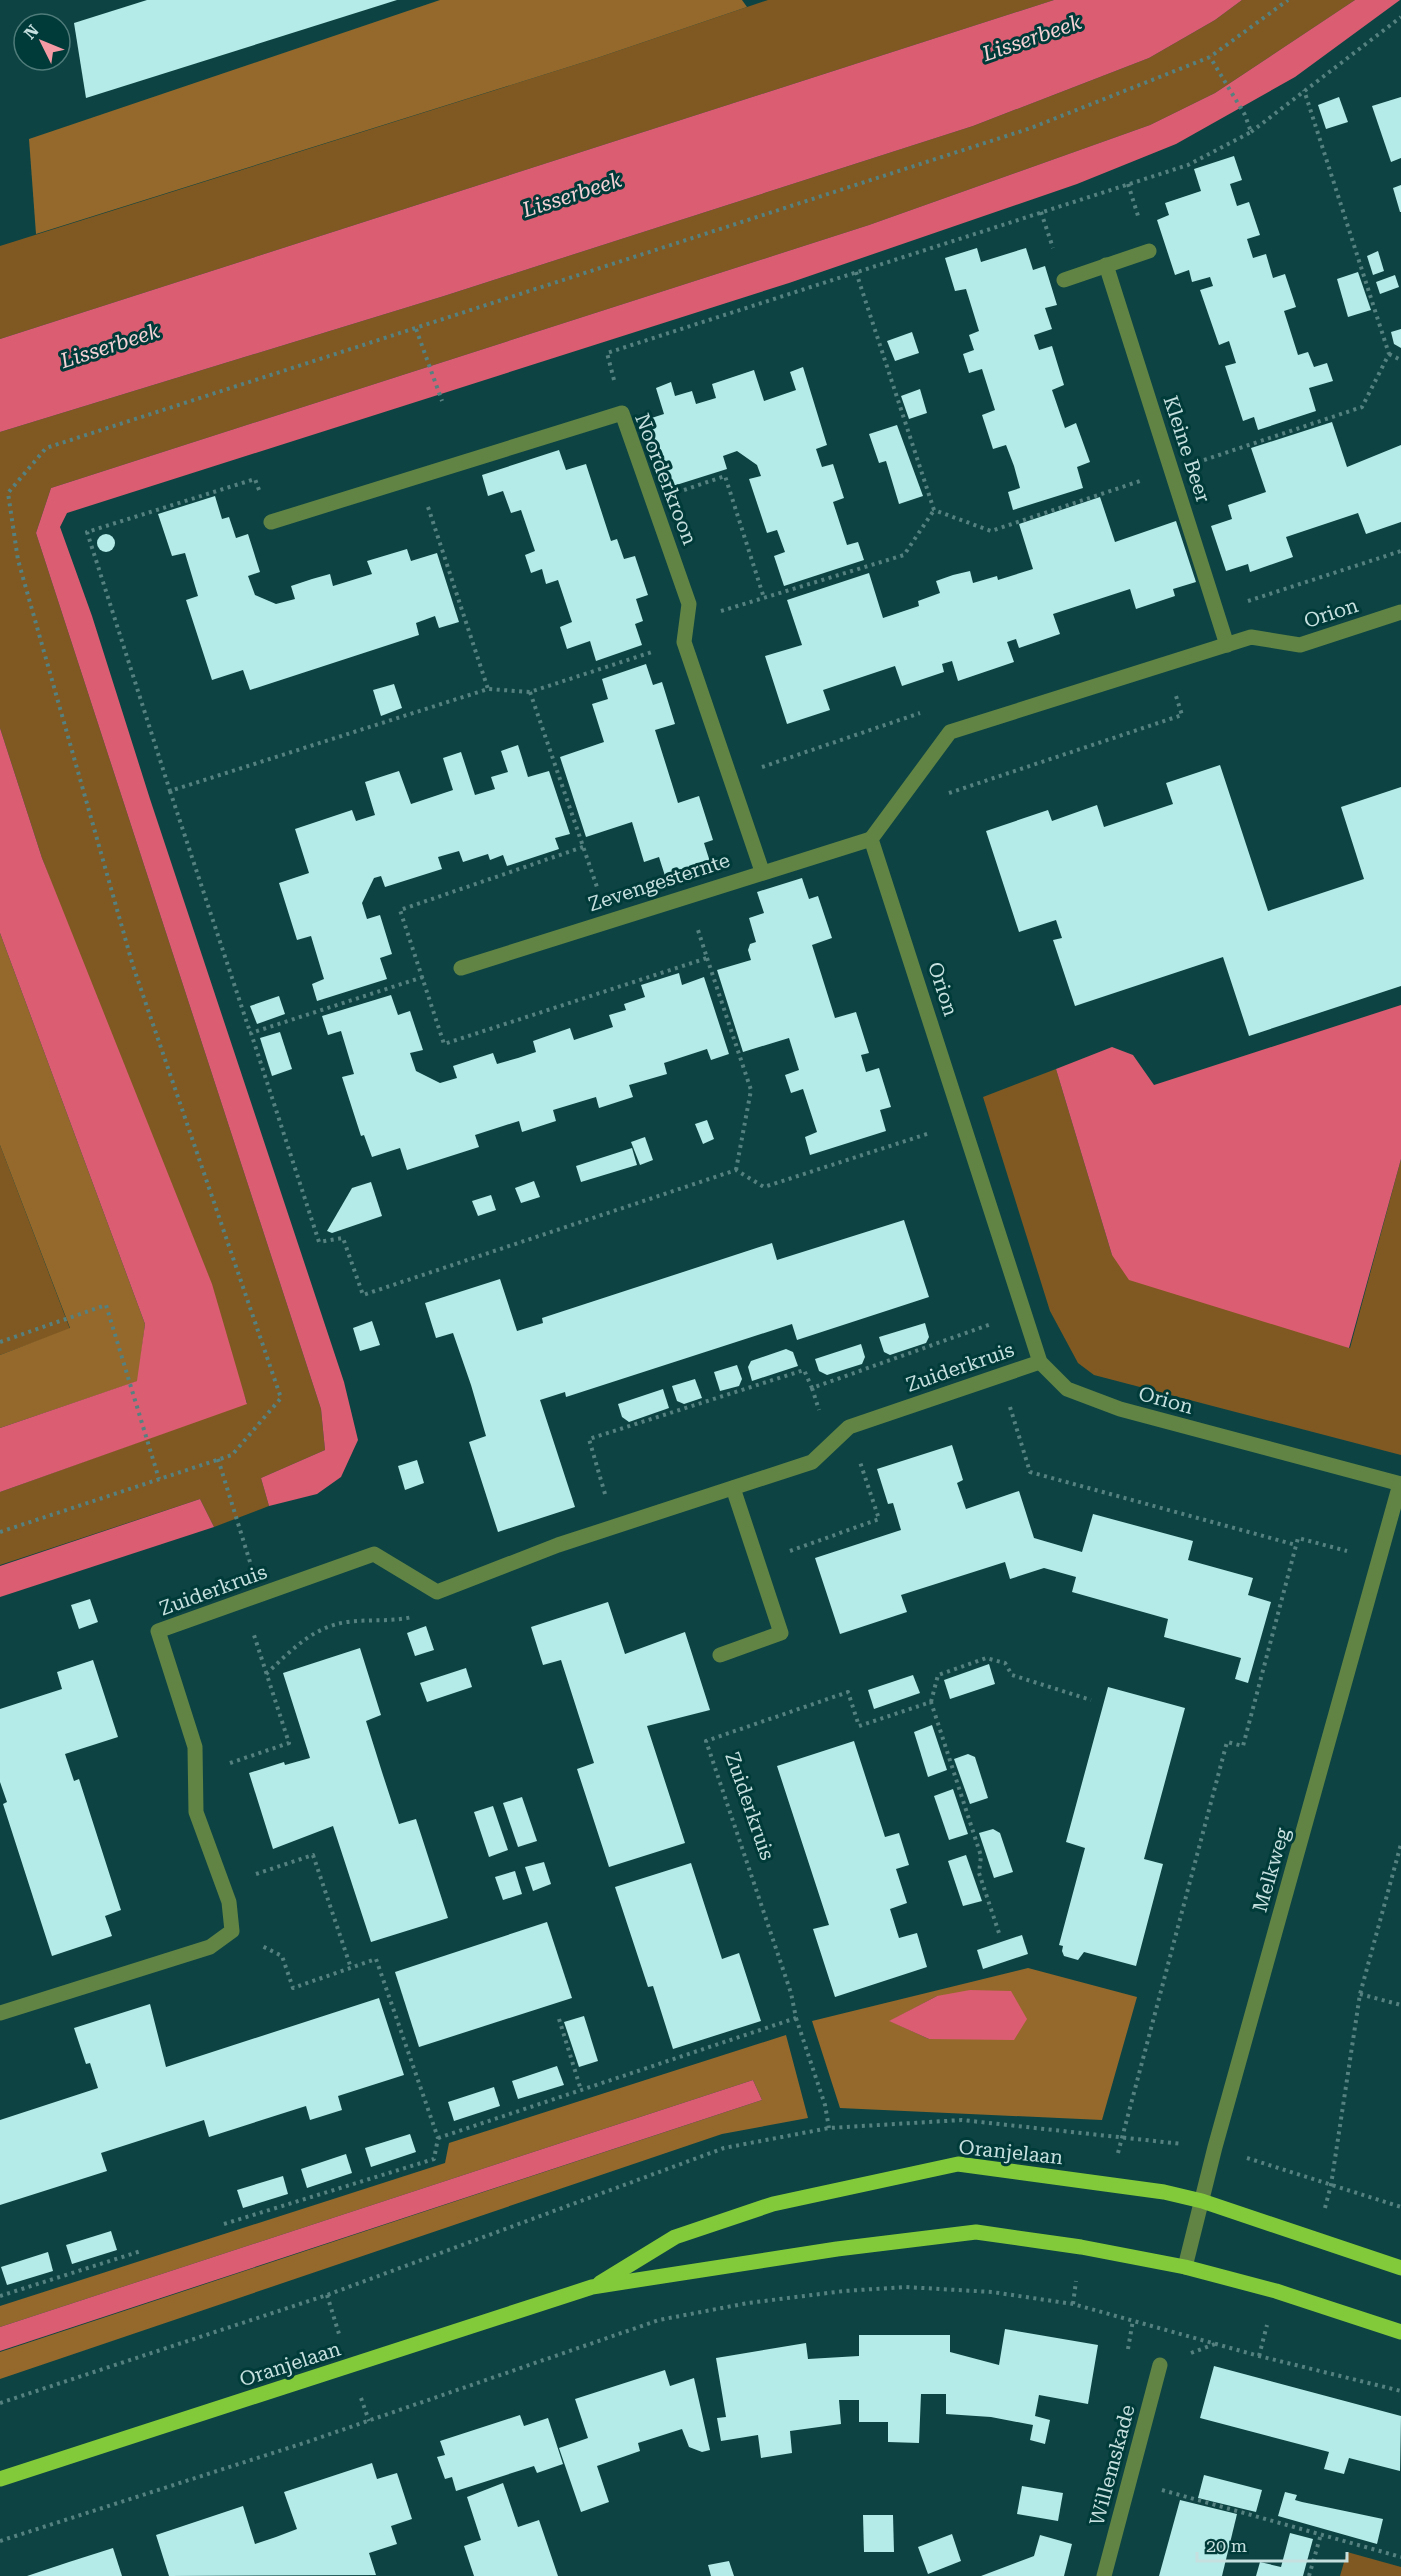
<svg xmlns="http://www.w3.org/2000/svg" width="1401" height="2576" font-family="'Roboto Serif',serif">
<rect width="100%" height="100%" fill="#0d4443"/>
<g fill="#805922">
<polygon points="768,0 1054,0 0,339 0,246 597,58"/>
<polygon points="1242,0 1355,0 1215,93 1150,125 869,225 51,488 36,533 321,1409 325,1450 261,1478 269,1506 214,1527 200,1499 0,1565 0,1492 247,1403 42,858 0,728 0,432 444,296 973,126 1149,58 1215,20"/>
<polygon points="1056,1069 1112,1255 1350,1348 1401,1159 1401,1455 1094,1375 1078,1363 1050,1311 983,1097"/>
<polygon points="0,1145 70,1329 0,1355"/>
<polygon points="1347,2552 1401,2567 1401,2576 1340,2576"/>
</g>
<g fill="#95692c" fill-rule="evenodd">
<polygon points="440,0 742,0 747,7 597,58 36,234 29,139"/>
<polygon points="0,933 145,1324 138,1381 0,1428 0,1355 70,1328 0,1145"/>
<path d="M1028,1968L1137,1997L1102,2120L840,2108L812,2021ZM937,1996L929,2039L890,2021Z"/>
<polygon points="786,2035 808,2118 722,2134 0,2379 0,2352 762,2100 753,2080 0,2327 0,2306 445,2163 449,2143"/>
</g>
<g fill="#db5d72">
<polygon points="1054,0 1242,0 1215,20 1149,58 973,126 444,296 0,432 0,339"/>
<polygon points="1355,0 1400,0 1295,77 1176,144 1077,184 789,283 67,513 60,527 92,616 150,799 344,1382 358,1440 341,1477 317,1494 269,1506 261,1478 325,1450 321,1409 36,533 51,488 869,225 1150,125 1215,93"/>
<polygon points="0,728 42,858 212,1284 247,1404 0,1492 0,1428 137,1381 145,1324 0,933"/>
<polygon points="1401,1005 1401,1159 1349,1348 1129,1280 1112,1255 1056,1069 1112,1047 1133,1055 1154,1085"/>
<polygon points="200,1499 214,1527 0,1597 0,1566"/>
<polygon points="970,1990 1011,1991 1027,2019 1014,2040 929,2039 889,2021 937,1996"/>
<polygon points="753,2080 762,2100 0,2351 0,2327"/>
</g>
<g fill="#b4eae7">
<polygon points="147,0 397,0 86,98 74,23"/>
<polygon points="1339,97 1348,122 1326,129 1318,105"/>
<polygon points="1401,97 1401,158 1391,162 1372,106"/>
<polygon points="1234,156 1242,180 1230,184 1237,206 1249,202 1260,235 1247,239 1253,258 1266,254 1273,278 1285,274 1296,307 1284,311 1298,355 1308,352 1314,367 1327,363 1333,381 1309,388 1316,411 1258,430 1254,417 1243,421 1225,366 1236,363 1229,341 1219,345 1200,290 1213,286 1210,277 1192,282 1189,270 1175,275 1157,220 1169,215 1165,203 1201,191 1194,169"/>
<polygon points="1401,185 1401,212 1400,212 1393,188"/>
<polygon points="977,248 981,262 1026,248 1033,270 1045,266 1057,305 1045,308 1052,329 1034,335 1039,350 1052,346 1064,385 1052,390 1065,428 1076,423 1090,462 1077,467 1083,488 1013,510 1008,492 1020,488 1014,466 1006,445 993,449 982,415 995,410 982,369 969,373 963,354 974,350 969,335 979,331 966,289 955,291 945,258"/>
<polygon points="1378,251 1384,271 1373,275 1367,256"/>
<polygon points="1358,272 1371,310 1348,317 1337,279"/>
<polygon points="1395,275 1399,287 1380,294 1376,282"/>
<polygon points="1401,329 1401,348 1394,344 1391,332"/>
<polygon points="912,332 919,353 895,361 887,341"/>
<polygon points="803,367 827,445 816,449 822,467 833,464 844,498 833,502 847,545 858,542 864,560 784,586 774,556 785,552 777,530 767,533 749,479 761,476 757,465 737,451 723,456 727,469 673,486 669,473 656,477 639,422 664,414 656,388 671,382 675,396 692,391 696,404 716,398 712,384 754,370 764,401 796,390 790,372"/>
<polygon points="920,389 927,413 909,419 901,396"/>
<polygon points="1332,422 1347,467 1401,445 1401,522 1366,534 1358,513 1286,537 1293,557 1250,572 1248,564 1226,571 1211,526 1232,519 1228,505 1266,492 1251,448"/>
<polygon points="897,425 923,496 899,504 886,461 879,463 869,434"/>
<polygon points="559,450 566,470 586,464 611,541 617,539 624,559 635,556 648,595 636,599 643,621 635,624 642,645 596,661 590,641 567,649 560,627 572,622 558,580 546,584 542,569 531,573 525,555 535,551 521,510 511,513 503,491 488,496 482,475"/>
<polygon points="215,496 222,519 229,517 236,538 248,534 260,572 248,576 255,595 276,604 295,599 291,586 312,579 330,574 333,586 372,574 367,561 407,549 411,561 437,553 459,622 439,628 435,616 416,623 419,635 250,690 243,670 212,680 186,600 198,596 185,553 172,556 158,514"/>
<polygon points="1100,497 1115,542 1176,521 1196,582 1173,589 1175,596 1136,609 1130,589 1053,614 1060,634 1019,648 1016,639 1007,642 1014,662 958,681 952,661 942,664 944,672 902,686 895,666 823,690 830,710 787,724 765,656 802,645 787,600 869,573 883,618 919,606 918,601 940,593 936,581 953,575 970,571 973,583 997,576 998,580 1033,569 1019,524"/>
<circle cx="106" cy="543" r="9"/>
<polygon points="646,664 653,685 662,682 675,724 655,730 678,803 699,796 713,840 704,843 711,865 666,879 659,857 644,862 632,822 586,837 560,757 604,742 592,704 608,699 602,679"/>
<polygon points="394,684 402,708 381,716 373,690"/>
<polygon points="518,745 528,777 549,771 570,834 555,838 559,849 507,866 503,855 490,860 488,854 463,862 459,851 438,857 442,869 385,887 381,876 374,878 362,903 367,919 380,915 392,954 380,958 387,979 317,1001 312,984 324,979 311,936 297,940 279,883 309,873 295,829 352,810 356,821 375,815 365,782 399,771 411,804 453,790 443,758 461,752 475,795 495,789 491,777 508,772 501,751"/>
<polygon points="1220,765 1268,911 1364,879 1341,807 1401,787 1401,986 1249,1036 1223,957 1075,1006 1053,940 1062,938 1056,920 1019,932 986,831 1048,810 1052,821 1097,805 1104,827 1173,804 1166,783"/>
<polygon points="802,878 809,899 818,896 832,938 812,945 835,1018 856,1012 869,1053 861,1055 866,1072 879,1068 891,1107 880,1110 886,1131 810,1155 805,1137 817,1132 803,1089 791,1093 785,1075 799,1070 789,1038 743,1052 717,970 751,960 748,950 750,944 756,942 749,918 764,913 757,892"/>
<polygon points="679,973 682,985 704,977 729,1054 711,1060 707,1049 664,1063 667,1074 629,1085 633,1097 599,1108 596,1097 553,1110 556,1121 522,1132 519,1121 475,1135 479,1147 407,1170 400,1148 372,1157 364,1135 361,1136 342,1077 354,1074 341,1031 328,1035 322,1016 391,995 398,1015 410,1011 423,1050 410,1053 416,1071 440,1083 457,1078 453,1066 493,1053 497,1064 518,1058 536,1052 533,1041 570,1028 574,1040 613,1027 609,1015 626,1010 624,1004 645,997 641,985"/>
<polygon points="279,996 285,1014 257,1024 250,1006"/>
<polygon points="280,1032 292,1069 272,1076 260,1038"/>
<polygon points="707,1120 714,1139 703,1144 695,1124"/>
<polygon points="645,1137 653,1160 640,1165 631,1142"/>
<polygon points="632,1148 637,1165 581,1182 576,1166"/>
<polygon points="534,1181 540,1197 521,1203 515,1188"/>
<polygon points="371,1182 382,1216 332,1233 327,1231 352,1188"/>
<polygon points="491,1195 496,1210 478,1216 472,1201"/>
<polygon points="904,1220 929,1297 797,1340 792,1324 566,1397 565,1392 540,1400 575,1507 498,1532 469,1442 486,1436 471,1385 453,1333 436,1338 425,1303 500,1279 517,1331 543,1323 542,1318 772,1243 777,1260"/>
<polygon points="372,1321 380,1345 360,1351 353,1328"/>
<polygon points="925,1323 929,1337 926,1343 890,1355 884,1352 879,1337"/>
<polygon points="861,1344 865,1357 862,1364 827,1375 819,1371 815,1359"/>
<polygon points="786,1349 793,1352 798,1366 752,1381 748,1367 751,1361"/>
<polygon points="737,1365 742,1379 739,1386 720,1391 714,1372"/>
<polygon points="695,1379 702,1398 684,1404 677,1401 672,1386"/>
<polygon points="663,1389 669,1408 629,1422 622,1417 618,1404"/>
<polygon points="952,1445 963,1480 957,1483 966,1509 1019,1491 1034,1538 1082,1552 1093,1514 1193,1541 1188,1560 1253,1578 1248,1595 1271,1602 1248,1683 1235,1679 1241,1658 1164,1637 1168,1619 1072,1592 1076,1577 1044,1568 1010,1579 1005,1562 901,1595 907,1612 840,1634 815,1558 901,1530 893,1503 888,1504 877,1469"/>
<polygon points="417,1460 424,1483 405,1490 398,1466"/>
<polygon points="90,1599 98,1622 79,1629 71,1605"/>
<polygon points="608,1602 625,1654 685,1632 710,1710 647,1726 685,1843 609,1867 577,1769 594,1763 561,1660 543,1665 531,1627"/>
<polygon points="426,1626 434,1650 415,1656 407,1633"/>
<polygon points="360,1648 381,1715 366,1721 382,1772 399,1824 416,1819 448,1918 371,1942 333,1826 273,1849 249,1773 284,1762 285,1765 310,1758 283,1673"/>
<polygon points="93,1660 118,1737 65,1754 74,1781 79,1779 121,1910 105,1916 112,1936 52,1956 3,1804 7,1802 0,1782 0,1709 62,1689 57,1672"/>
<polygon points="989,1664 995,1684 950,1699 944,1680"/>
<polygon points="466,1668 472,1687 427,1702 420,1683"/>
<polygon points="913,1675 920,1693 874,1709 868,1690"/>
<polygon points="1108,1687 1185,1708 1144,1859 1163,1864 1136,1966 1084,1952 1078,1960 1064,1956 1062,1951 1063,1946 1059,1945 1085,1848 1066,1842"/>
<polygon points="932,1725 947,1770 928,1777 914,1732"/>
<polygon points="854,1741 885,1837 899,1833 909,1865 896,1869 907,1903 890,1909 899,1938 917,1933 927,1967 835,1997 813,1929 829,1925 777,1766"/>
<polygon points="968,1754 975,1757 988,1798 970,1804 954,1759"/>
<polygon points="953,1789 968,1834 949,1840 934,1796"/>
<polygon points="522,1797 537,1841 518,1847 503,1803"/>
<polygon points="493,1806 508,1850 489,1857 474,1812"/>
<polygon points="993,1829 1000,1833 1013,1872 994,1878 979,1833"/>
<polygon points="966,1855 982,1901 963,1906 948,1861"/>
<polygon points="544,1862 551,1884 533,1891 525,1867"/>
<polygon points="691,1863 722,1959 739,1953 761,2021 673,2049 653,1986 648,1987 615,1887"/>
<polygon points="515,1871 522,1894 503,1900 495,1877"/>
<polygon points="547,1922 572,1998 419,2047 395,1972"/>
<polygon points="1022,1935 1028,1954 983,1969 977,1950"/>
<polygon points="379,1998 404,2075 338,2096 342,2110 310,2120 306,2106 209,2137 204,2120 101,2153 107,2171 0,2205 0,2120 98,2088 90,2063 86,2064 74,2028 150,2004 166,2067"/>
<polygon points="584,2016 598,2061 579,2067 564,2022"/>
<polygon points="557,2066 564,2085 518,2099 512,2081"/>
<polygon points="494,2087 500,2106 454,2121 448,2102"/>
<polygon points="410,2134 416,2152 371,2167 365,2148"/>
<polygon points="346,2154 352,2173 307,2188 301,2169"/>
<polygon points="283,2176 288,2194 243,2208 237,2190"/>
<polygon points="111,2231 117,2250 72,2264 66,2245"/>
<polygon points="48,2252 53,2271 7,2285 1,2267"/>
<polygon points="1005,2329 1098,2345 1088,2404 1039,2395 1035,2416 1050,2420 1045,2444 1030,2440 1033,2425 991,2417 946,2414 946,2394 921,2394 919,2443 888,2442 888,2422 859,2422 859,2400 839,2400 841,2424 790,2431 792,2453 761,2458 758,2435 721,2441 717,2418 726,2417 716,2358 806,2343 808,2359 859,2356 859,2335 950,2335 950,2352 999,2365"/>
<polygon points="1214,2366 1401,2416 1400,2471 1349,2458 1344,2474 1324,2469 1329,2452 1200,2418"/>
<polygon points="665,2370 670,2386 694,2378 710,2450 702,2452 689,2447 682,2429 638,2443 640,2451 597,2466 609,2502 581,2512 559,2448 588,2438 575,2399"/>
<polygon points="520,2415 524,2426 548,2418 563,2464 537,2473 534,2466 456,2491 452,2477 445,2479 437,2457 445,2455 440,2441"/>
<polygon points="372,2463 377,2479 397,2473 412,2519 391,2526 397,2544 369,2553 376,2575 169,2576 156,2535 243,2506 255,2544 276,2537 297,2529 284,2492"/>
<polygon points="1204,2475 1262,2490 1256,2512 1198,2498"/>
<polygon points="503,2483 518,2527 539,2520 558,2576 474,2576 464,2546 481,2540 467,2497"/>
<polygon points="1022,2486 1063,2493 1058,2521 1017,2514"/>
<polygon points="1285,2492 1297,2495 1295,2500 1302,2502 1383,2519 1377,2544 1278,2516"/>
<polygon points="1180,2500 1237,2514 1222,2576 1159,2576"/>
<polygon points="863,2515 893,2515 894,2552 864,2552"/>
<polygon points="1290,2533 1313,2539 1303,2576 1256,2576 1260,2562 1281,2567"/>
<polygon points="952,2534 961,2561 928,2574 918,2547"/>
<polygon points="1040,2535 1072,2544 1064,2576 981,2576 1034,2556"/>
<polygon points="113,2548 122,2576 27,2576 69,2562"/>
<polygon points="729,2561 734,2576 711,2576 708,2565"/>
</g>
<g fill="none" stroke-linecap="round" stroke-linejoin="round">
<g stroke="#558180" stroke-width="4" stroke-dasharray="3 4.5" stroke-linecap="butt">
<polyline points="1251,132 1401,17"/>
<polyline points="1128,184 1139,219"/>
<polyline points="1041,212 1053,248"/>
<polyline points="856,272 934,510 991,531 1140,481"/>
<polyline points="416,329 442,401"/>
<polyline points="1389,354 1401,360"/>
<polyline points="614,380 607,353 1188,165 1251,132 1245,115 1210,57"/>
<polyline points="1204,460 1362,407 1389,354 1304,90"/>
<polyline points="259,490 255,479 87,532 170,791 488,689 530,692 652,652"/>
<polyline points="684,490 725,476 764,598"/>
<polyline points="428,507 488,689"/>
<polyline points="1248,601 1401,551"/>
<polyline points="721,611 904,555 934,510"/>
<polyline points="530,692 598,890"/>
<polyline points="762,767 920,713"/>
<polyline points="170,791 250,1032"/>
<polyline points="949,793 1182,715 1176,696"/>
<polyline points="583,847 400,910 444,1044 707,958 698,930"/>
<polyline points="707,958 751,1090 736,1170"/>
<polyline points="423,977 251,1033 319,1242 343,1238 363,1295 736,1170 764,1187 930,1133"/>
<polyline points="0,1342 106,1305 159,1479"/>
<polyline points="812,1388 819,1410"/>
<polyline points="1010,1407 1030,1472 1296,1545"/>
<polyline points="218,1459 250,1562"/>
<polyline points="605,1494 589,1439 804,1370 812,1388 991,1324"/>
<polyline points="0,1532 232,1455 281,1398 133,966 18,560 8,493 46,448 1031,128 1210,57 1288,0"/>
<polyline points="790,1551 879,1519 860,1462"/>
<path d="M266,1674C291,1651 312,1627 347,1622C369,1619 391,1622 412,1617"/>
<polyline points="931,1702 938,1675 986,1658 1005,1663 1012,1675 1091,1700"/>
<polyline points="230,1763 289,1743 253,1632"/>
<polyline points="256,1874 313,1855 351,1968"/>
<polyline points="1360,1994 1401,2005"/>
<polyline points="796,2018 825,2105 829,2128"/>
<polyline points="559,2019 581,2090"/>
<polyline points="438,2138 796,2018 791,1993 706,1741 848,1692 859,1726 931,1702 981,1856 979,1873 1000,1936"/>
<polyline points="1118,2153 1227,1742 1243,1746 1298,1538 1347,1551"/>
<polyline points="1247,2158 1401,2207"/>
<polyline points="1325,2208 1331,2185 1360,1994 1401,1844"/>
<polyline points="224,2224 434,2159 438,2138 376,1959 293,1988 282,1956 260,1945"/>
<polyline points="327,2295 339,2334"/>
<polyline points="0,2296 141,2251"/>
<polyline points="1073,2304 1076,2281"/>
<polyline points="1128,2349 1133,2320"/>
<polyline points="1191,2353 1215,2344"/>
<polyline points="1259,2356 1267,2325"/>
<polyline points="361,2398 369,2421"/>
<polyline points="0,2403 327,2295 724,2148 829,2128 962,2120 1182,2144"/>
<polyline points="1162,2490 1401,2557"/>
<polyline points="0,2541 310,2441 659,2320 748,2303 844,2291 905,2287 992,2292 1073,2304 1259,2356 1401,2391"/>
<polyline points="1309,2576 1321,2534"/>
</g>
<g stroke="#618445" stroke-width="15">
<polyline points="1106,265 1227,645"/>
<polyline points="1064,280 1149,251"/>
<polyline points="271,522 622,413 689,604 684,642 762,871"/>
<polyline points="1401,612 1300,645 1251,637 950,732 871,839 1040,1362 1067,1389 1120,1409 1401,1484"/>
<polyline points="461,968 871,839"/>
<polyline points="720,1655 781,1633 733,1488"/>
<polyline points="0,2013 210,1947 232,1931 229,1902 196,1812 195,1747 158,1631 374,1554 437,1592 558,1545 812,1462 849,1427 1040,1362"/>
<polyline points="1185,2267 1215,2147 1400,1484"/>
<polyline points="1104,2576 1160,2365"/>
</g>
<g stroke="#83ca3b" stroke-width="15">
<polyline points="600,2283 675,2237 773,2204 958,2164 1164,2192 1202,2201 1401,2268"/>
<polyline points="0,2479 592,2287 837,2249 976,2232 1081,2247 1185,2267 1276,2291 1401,2332"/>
</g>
</g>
<g text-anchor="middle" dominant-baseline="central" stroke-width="6" stroke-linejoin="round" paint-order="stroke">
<g font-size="20" fill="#c6e0df" stroke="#003a39">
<text transform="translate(1187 449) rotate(72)">Kleine Beer</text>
<text transform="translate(666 479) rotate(69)">Noorderkroon</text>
<text transform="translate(1331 613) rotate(-18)">Orion</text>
<text transform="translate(659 882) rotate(-18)">Zevengesternte</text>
<text transform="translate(943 989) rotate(72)">Orion</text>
<text transform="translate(960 1367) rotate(-19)">Zuiderkruis</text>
<text transform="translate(1166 1400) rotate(15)">Orion</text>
<text transform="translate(213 1590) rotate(-20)">Zuiderkruis</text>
<text transform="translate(750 1806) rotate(71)">Zuiderkruis</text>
<text transform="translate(1271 1870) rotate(-74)">Melkweg</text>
<text transform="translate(1011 2152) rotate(6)">Oranjelaan</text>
<text transform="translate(290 2364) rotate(-18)">Oranjelaan</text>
<text transform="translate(1112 2465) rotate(-75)">Willemskade</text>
</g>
<g font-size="21" font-style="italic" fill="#f4d2d5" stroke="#003a39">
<text transform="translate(1032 38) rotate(-19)">Lisserbeek</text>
<text transform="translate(572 195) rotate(-18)">Lisserbeek</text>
<text transform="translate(110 346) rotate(-18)">Lisserbeek</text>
</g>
</g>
<g transform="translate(42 42) rotate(313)"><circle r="28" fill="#003a39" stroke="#4f7c7b" stroke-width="1.5"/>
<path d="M0-4.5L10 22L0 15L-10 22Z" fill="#f49aa4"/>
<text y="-9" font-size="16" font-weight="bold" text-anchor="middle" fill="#c6e0df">N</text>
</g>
<path d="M1197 2552v9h150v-9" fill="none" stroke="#c6e0df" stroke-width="3"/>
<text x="1206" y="2552" font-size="18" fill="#c6e0df" stroke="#003a39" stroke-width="4.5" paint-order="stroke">20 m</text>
</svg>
